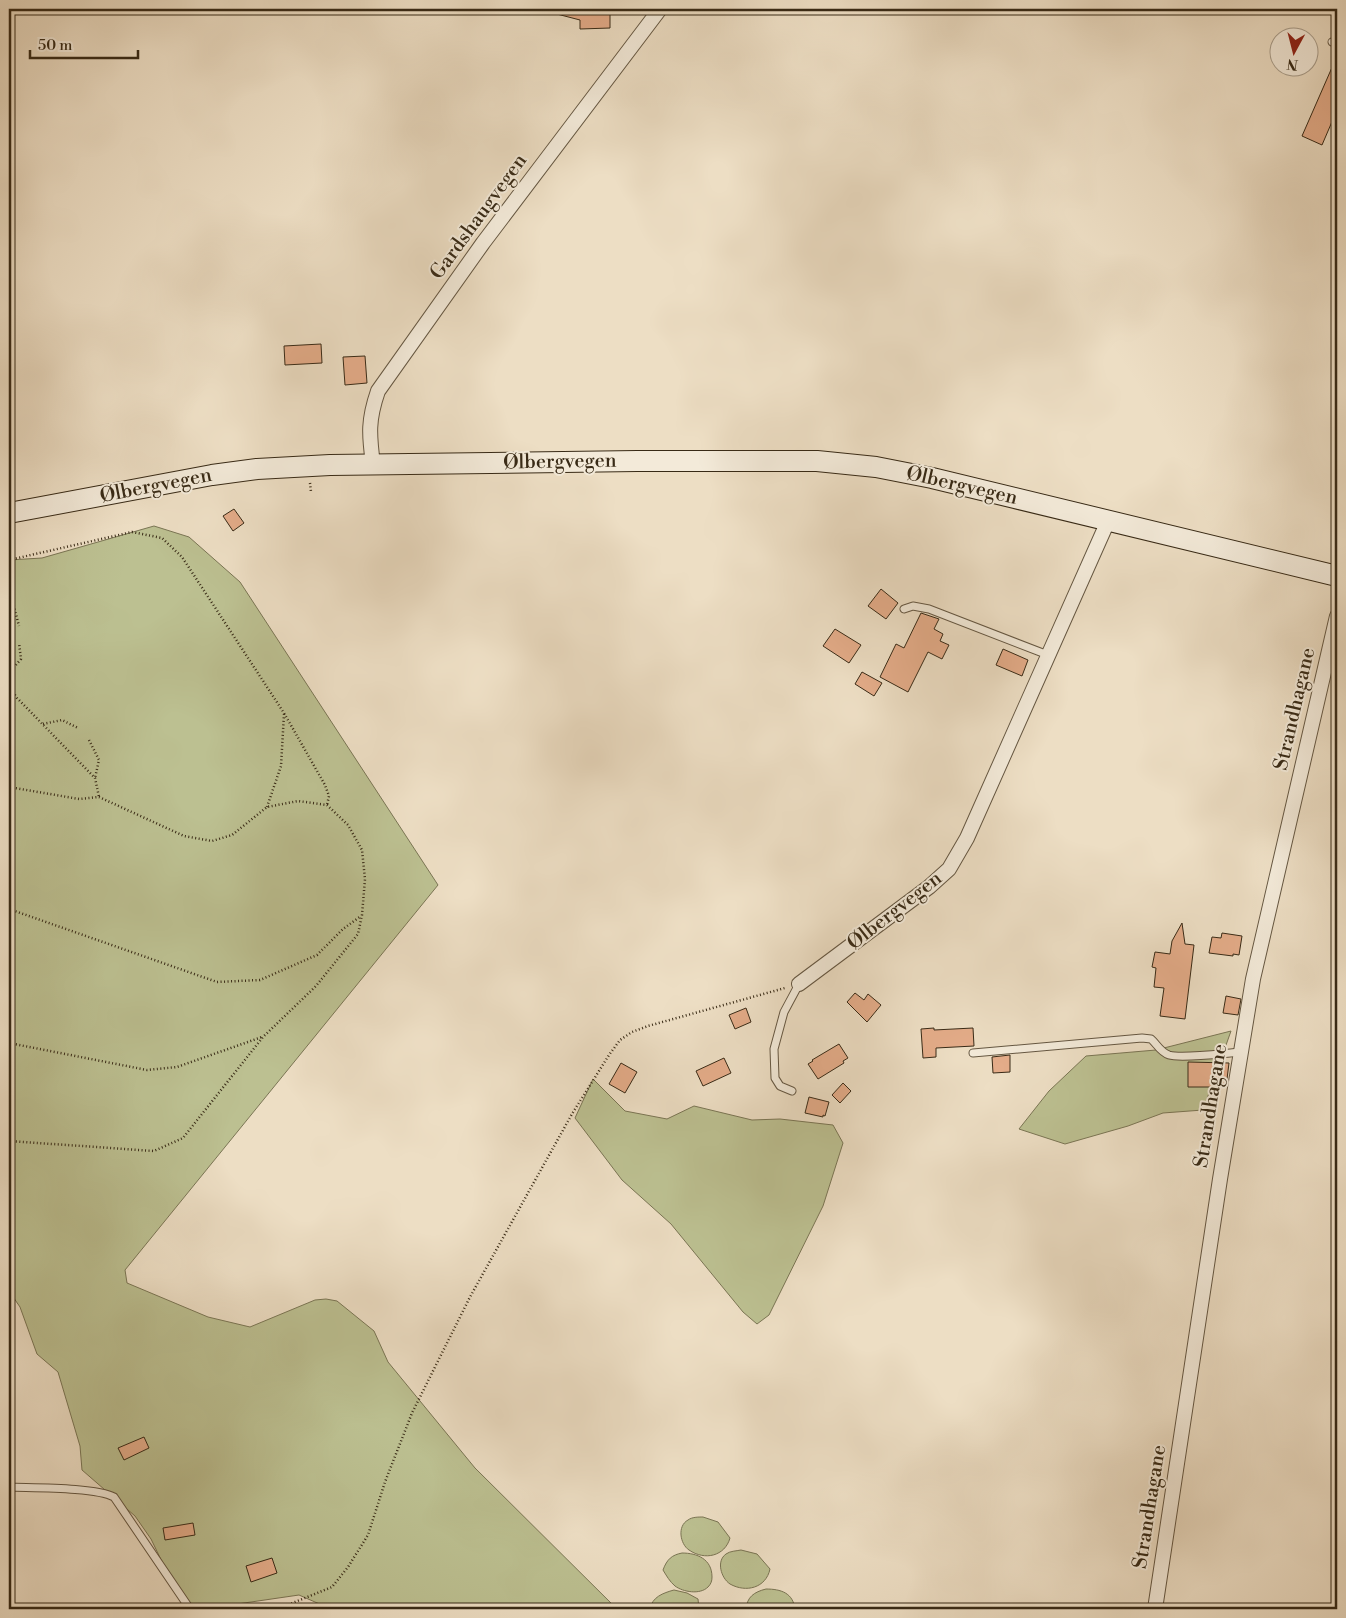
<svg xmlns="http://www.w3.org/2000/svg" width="1346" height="1618" font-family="'Libre Bodoni',serif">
<rect width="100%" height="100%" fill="#eddec4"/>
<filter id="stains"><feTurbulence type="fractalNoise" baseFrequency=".004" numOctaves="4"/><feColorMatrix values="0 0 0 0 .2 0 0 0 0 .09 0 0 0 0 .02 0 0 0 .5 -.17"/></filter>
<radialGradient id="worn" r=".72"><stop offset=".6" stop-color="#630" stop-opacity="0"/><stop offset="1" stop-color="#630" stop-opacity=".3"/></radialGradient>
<g fill="#bcc091" stroke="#7a7554">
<polygon points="154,526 189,537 240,582 438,885 125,1270 127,1283 208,1317 250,1327 315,1300 326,1299 337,1301 374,1331 388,1362 475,1468 617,1609 331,1609 299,1595 203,1609 185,1609 151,1539 135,1516 82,1470 80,1446 58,1372 37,1354 20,1307 9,1291 9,560 42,558"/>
<polygon points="1231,1031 1203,1110 1163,1113 1128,1126 1065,1144 1019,1129 1049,1091 1086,1056 1156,1050"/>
<polygon points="593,1079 625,1111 667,1119 694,1106 752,1120 780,1119 833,1125 843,1143 823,1206 769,1315 757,1324 743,1312 671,1224 622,1180 575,1118"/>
<path d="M703,1517L718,1522L730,1538C725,1556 705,1561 689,1550C680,1544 677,1526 688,1520C692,1517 698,1517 703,1517Z"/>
<path d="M741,1550L757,1554L770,1569C766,1588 746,1593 730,1584C721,1578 716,1561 726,1554C730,1551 736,1551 741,1550Z"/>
<path d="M682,1553C697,1553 712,1559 712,1577C712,1581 711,1584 708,1587C700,1595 683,1592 675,1586C670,1582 666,1575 663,1570C667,1559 672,1555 682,1553Z"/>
<path d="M766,1589C781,1589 793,1593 795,1609H746C747,1597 754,1592 766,1589Z"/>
<path d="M674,1590L687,1593L698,1599L699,1609H650C652,1597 663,1593 674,1590Z"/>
</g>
<g fill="#e4ac89" stroke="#382a16">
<polygon points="554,9 610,9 610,28 580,29 580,20 553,13"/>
<polygon points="1337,56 1337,110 1322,145 1302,136"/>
<polygon points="321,344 322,363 285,365 284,346"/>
<polygon points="365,356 367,383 345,385 343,357"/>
<polygon points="234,509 244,523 233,531 223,516"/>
<polygon points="881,589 898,603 886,619 868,606"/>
<polygon points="921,613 939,619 934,629 943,634 940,641 949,645 942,659 928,652 908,692 880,677 896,644 904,648"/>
<polygon points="835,629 861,645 849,663 823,646"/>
<polygon points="1003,649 1028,660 1022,676 996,665"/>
<polygon points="862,672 882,683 874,696 855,684"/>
<polygon points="1182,923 1185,944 1194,945 1185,1019 1160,1016 1164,988 1154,987 1156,968 1152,967 1155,952 1170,954 1172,941"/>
<polygon points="1222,933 1242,936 1239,955 1233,954 1233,956 1209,953 1212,937 1221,938"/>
<polygon points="855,993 864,1000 868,994 881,1005 867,1022 847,1002"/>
<polygon points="1226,996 1241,999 1238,1015 1223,1013"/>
<polygon points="746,1008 751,1022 735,1029 729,1015"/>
<polygon points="934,1028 934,1030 973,1028 974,1046 936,1048 936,1057 923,1058 921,1029"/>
<polygon points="839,1044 848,1058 843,1061 844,1063 818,1079 808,1064 813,1061 812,1060"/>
<polygon points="1010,1055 1010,1072 993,1073 992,1057"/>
<polygon points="724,1058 731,1073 703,1086 696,1071"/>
<polygon points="1188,1062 1229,1063 1226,1087 1188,1087"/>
<polygon points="621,1063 637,1072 625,1093 609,1084"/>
<polygon points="843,1083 851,1091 840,1103 832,1095"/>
<polygon points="809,1097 829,1102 825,1116 823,1115 823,1117 805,1113"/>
<polygon points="144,1437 149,1448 124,1460 118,1448"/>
<polygon points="193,1523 195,1535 165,1540 163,1528"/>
<polygon points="272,1558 277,1573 251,1582 246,1566"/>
</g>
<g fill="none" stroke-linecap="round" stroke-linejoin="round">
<defs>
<g id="service">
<polyline points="1332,42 1337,40"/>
<polyline points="904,609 913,606 929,609 1048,655"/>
<path d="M973,1053L1142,1038L1151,1039C1157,1044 1160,1052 1169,1055C1182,1059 1225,1053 1241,1052"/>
<polyline points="792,1091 780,1086 775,1078 774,1049 784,1012 799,984"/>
<path d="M9,1487C32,1488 96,1487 114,1497L190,1609"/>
</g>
<g id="minor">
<path d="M373,464C369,434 368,420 378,391L483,243L660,9"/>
<polyline points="799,984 929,887 949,869 967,838 1108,521"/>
<polyline points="1155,1609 1220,1179 1253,979 1337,616"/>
</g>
<polyline id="secondary" points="9,513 212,475 257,469 330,465 637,461 817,461 876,467 932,478 1337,576"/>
</defs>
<use href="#service" stroke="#655742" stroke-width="9"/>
<use href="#minor" stroke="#655742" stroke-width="16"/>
<use href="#secondary" stroke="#382a16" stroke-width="22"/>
<g stroke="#382a16" stroke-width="2.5" stroke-dasharray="1 2.5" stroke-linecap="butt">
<polyline points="310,483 311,492"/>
<polyline points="9,560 132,532 162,538 182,557 284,713 325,785 329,796 327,805"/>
<polyline points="9,601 13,603 19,626"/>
<polyline points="9,673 21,659 19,643"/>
<polyline points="9,686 17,698 95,778 99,797"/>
<polyline points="43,724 62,720 78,728"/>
<polyline points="89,740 99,760 95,778"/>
<polyline points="9,787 79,799 99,797 184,836 212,841 232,835 267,807 298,801 327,805 348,825 362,850 365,879 362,915 358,934 316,986 263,1037 183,1138 154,1151 9,1141"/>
<polyline points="267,807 281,766 284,714"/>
<polyline points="9,909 217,982 260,980 317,955 343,929 361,916"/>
<polyline points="9,1043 147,1070 177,1067 262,1037"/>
<polyline points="287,1609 285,1606 332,1587 348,1567 368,1535 385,1482 412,1413 470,1297 572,1114 609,1055 620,1040 632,1032 648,1026 785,988"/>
</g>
<use href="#service" stroke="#f3ead9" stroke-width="7"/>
<use href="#minor" stroke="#f3ead9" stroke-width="14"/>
<use href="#secondary" stroke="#f3ead9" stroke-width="20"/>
</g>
<g text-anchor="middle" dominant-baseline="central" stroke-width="4" stroke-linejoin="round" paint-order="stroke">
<g font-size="20" fill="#382a16" stroke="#f3ead9">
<text transform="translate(479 217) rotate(-54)">Gardshaugvegen</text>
<text transform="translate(560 462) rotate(-1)">Ølbergvegen</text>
<text transform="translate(156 486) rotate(-11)">Ølbergvegen</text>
<text transform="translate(962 486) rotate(13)">Ølbergvegen</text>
<text transform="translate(1295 709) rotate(-77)">Strandhagane</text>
<text transform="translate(895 911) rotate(-38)">Ølbergvegen</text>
<text transform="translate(1211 1106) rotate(-81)">Strandhagane</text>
<text transform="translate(1150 1507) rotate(-81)">Strandhagane</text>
</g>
</g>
<rect width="1346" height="1618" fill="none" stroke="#eddec4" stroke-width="30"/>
<rect x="10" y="10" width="1326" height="1598" fill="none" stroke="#382a16" stroke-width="2.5"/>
<rect x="15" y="15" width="1316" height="1588" fill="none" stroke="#382a16"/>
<g transform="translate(1294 52) rotate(187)"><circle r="24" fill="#f3ead9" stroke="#a89d8b"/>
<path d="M0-4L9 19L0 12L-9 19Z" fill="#8f2418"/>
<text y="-8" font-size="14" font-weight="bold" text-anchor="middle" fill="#382a16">N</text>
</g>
<path d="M30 50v8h108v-8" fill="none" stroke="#382a16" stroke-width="2.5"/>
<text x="38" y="50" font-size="15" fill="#382a16" stroke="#f3ead9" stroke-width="4" paint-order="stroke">50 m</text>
<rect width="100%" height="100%" filter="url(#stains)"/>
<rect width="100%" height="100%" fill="url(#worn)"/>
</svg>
